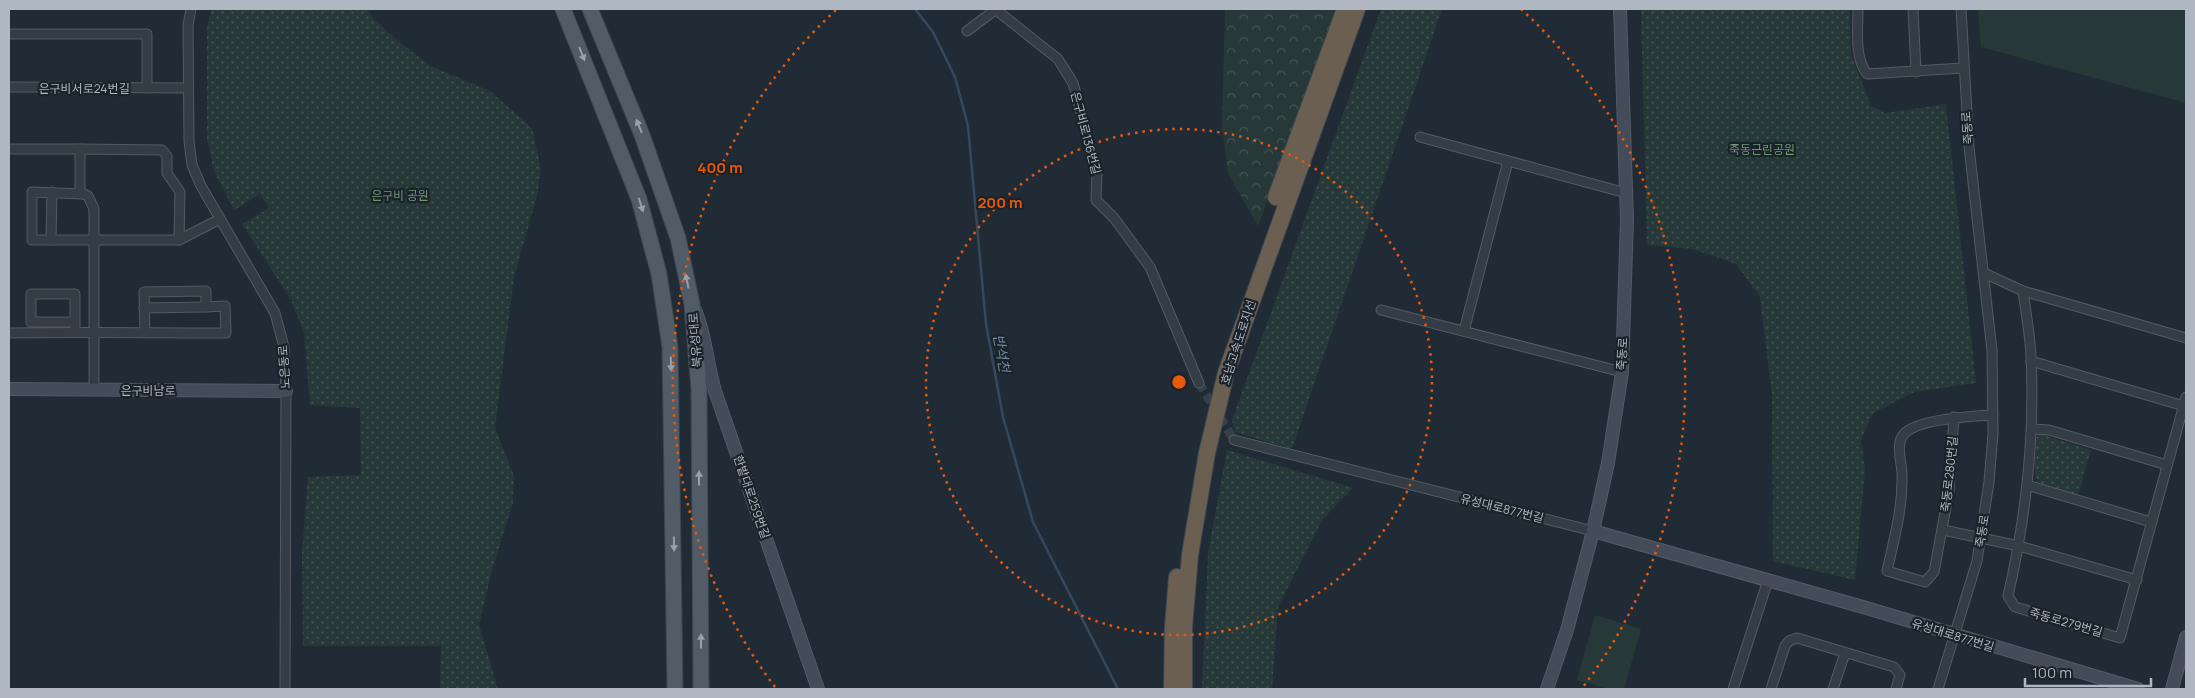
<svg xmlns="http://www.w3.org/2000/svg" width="2195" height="698" font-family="Manrope,'Noto Sans KR',sans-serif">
<defs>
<pattern id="forest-crowns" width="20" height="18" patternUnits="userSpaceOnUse" patternTransform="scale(1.25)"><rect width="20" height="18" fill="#263938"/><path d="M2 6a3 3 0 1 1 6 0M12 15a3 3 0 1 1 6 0" fill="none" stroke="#435453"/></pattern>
<pattern id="park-dots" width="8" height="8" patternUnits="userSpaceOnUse" patternTransform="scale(1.25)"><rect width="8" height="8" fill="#263938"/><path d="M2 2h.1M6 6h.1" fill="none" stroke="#435453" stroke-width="1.8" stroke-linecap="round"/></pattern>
</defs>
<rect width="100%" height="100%" fill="#212b35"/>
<g fill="#263938">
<polygon points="1978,9 2186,9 2186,103 1981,47"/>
<polygon points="1595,615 1641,629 1624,689 1609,689 1577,680"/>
</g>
<polygon fill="url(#forest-crowns)" points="1225,9 1336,9 1258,226 1228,173 1222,126"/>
<g fill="url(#park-dots)">
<polygon points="211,9 368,9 372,17 399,42 431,66 490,91 532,128 541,169 537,196 514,277 495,428 514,476 513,502 492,570 479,625 498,689 440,689 441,646 303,646 302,553 308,477 361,475 360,408 310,405 304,333 291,300 242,224 269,208 260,194 234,210 214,171 207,138 207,29"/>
<polygon points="1381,9 1442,9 1292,449 1235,432 1232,420"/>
<polygon points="1641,9 1850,9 1851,54 1871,106 1885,113 1946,104 1976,383 1914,392 1873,413 1861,440 1865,469 1855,580 1773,561 1772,395 1760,297 1736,264 1693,249 1647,245"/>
<path d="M2040,434L2091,450L2078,496C2028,481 2034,489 2036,438Z"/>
<polygon points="1227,450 1353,488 1322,520 1278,607 1272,689 1202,689 1208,553"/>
</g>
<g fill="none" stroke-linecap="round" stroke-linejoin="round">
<polyline stroke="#36485b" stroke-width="2.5" points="915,9 933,32 955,77 968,126 986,324 1003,417 1033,522 1118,689"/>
<polyline stroke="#36404a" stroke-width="9" stroke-dasharray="9 4.5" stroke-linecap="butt" points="1199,383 1234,440"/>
<defs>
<g id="street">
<polyline points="191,9 188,25 189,141 192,165 201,186 275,313 284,347 286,391 285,689"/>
<polyline points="995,9 1058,59 1073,83 1097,171 1096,200 1114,218 1150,267 1199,383"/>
<path d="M1858,9C1858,29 1854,57 1867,74L1963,68"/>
<polyline points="1913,9 1916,72"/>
<polyline points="967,31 995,10"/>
<polyline points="9,34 147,34 147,88"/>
<polyline points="9,87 188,88"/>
<polyline points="1420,137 1626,193"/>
<polyline points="9,149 80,149"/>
<polyline points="83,194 32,192 32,240 179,240 220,219"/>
<polyline points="51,240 52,192"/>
<polyline points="1984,273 2023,291 2186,338"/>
<path d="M2023,291C2026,313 2030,335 2031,356C2035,437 2026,517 2008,596L2015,607L2120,638L2186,397"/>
<polyline points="144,308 206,307"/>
<polyline points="1381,310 1622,372"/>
<polyline points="75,322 31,322 31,294 75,294 75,332"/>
<polyline points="1464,331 1508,161"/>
<path d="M9,333C81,332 153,333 226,333L225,306L206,307V291L144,292L145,333"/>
<polyline points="2031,361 2184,406"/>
<polyline points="94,390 94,209 88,196 80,192 80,149 162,150 167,156 167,173 180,192 179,240"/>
<path d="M1954,417L1949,491L1934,572L1925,582L1887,571C1894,539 1903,508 1902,475C1902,463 1895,443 1904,434C1917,419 1973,416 1993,415"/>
<polyline points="2032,429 2049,430 2167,465"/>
<polyline points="1234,440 1593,531"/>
<polyline points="2027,485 2151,522"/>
<polyline points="1943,530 2019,546 2137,580"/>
<polyline points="1733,689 1768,580"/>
<polyline points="1771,689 1785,646 1789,641 1797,638 1894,667 1900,675 1896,689"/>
<polyline points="1833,689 1845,653"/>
<polyline points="1938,689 1977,561 1989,482 1993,434 1992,350 1969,147 1961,9"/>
</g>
<g id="secondary">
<path d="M695,310C706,336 707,364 715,391L818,689"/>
<polyline points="9,389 286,391"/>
<polyline points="1593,531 1863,607 2138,689"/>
<polyline points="1547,689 1567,630 1593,531 1608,463 1622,372 1627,219 1620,9"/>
<polyline points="2172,689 2186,637"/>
</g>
<g id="primary">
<polyline points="563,9 639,199 659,274 670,347 675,689"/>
<polyline points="590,9 642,135 678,238 692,304 699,389 701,689"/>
</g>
<g id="highway">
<polyline points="1276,197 1345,9"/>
<polyline points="1172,689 1173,627 1177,577"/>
<polyline points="1184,689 1184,627 1190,555 1207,453 1226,373 1357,9"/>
</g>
</defs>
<use href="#street" stroke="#525b63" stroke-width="11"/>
<use href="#secondary" stroke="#525b63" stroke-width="14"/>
<use href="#primary" stroke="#3e464f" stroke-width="17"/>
<use href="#highway" stroke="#3f4850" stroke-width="18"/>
<use href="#street" stroke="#343d46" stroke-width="9"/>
<use href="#secondary" stroke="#434c58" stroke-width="12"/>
<use href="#primary" stroke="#525c66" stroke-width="15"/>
<use href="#highway" stroke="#6b5f52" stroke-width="16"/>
</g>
<defs><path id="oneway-solid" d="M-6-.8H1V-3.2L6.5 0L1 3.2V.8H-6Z" transform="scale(1.25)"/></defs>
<g fill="#98a1ab">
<use href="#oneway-solid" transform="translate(582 54) rotate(68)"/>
<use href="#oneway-solid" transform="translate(639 126) rotate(-112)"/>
<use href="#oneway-solid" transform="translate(641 205) rotate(73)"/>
<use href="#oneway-solid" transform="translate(687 281) rotate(-102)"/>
<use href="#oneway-solid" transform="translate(671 364) rotate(88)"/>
<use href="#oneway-solid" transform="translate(699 478) rotate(-90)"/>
<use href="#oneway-solid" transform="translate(674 544) rotate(89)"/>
<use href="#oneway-solid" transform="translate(701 641) rotate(-90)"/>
</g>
<g fill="none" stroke="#e8590c" stroke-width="2.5" stroke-dasharray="2.5 5">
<circle cx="1179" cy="382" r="253"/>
<path d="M775 687A506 506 0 0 1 837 9M1521 9A506 506 0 0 1 1583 687"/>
</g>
<g text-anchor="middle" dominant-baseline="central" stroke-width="4.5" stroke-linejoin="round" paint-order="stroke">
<g font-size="12" fill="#afb8c2" stroke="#1a222a">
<text x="84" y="88">은구비서로24번길</text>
<text transform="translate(1967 128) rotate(-95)">죽동로</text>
<text transform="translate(1086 133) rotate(75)">은구비로136번길</text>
<text transform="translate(695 340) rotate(-94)">북유성대로</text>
<text transform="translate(1238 342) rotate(-72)">호남고속도로지선</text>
<text transform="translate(1622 354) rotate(-86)">죽동로</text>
<text transform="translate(284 367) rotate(-94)">노은동로</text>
<text x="148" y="390">은구비남로</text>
<text transform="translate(1949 474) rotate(-84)">죽동로280번길</text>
<text transform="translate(752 497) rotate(71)">한밭대로259번길</text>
<text transform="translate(1502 508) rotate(14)">유성대로877번길</text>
<text transform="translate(1982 531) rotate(-81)">죽동로</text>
<text transform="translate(2066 622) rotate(16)">죽동로279번길</text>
<text transform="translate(1953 635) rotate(17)">유성대로877번길</text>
</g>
<g font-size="12" fill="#709675" stroke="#1a222a">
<text x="1762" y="149">죽동근린공원</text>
<text x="400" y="195">은구비 공원</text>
</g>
<g font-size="14" font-style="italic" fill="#718ba4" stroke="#1a222a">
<text transform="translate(1002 353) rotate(80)">반석천</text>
</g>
</g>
<circle cx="1179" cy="382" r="8" fill="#e8590c" stroke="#1a222a" stroke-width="2.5"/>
<g font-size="15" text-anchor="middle" font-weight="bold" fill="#e8590c" stroke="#1a222a" stroke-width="4.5" stroke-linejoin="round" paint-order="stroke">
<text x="720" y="173">400 m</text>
<text x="1000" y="208">200 m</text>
</g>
<rect width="2195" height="698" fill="none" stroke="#afb8c2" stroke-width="20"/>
<path d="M2025 678v8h126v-8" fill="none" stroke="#afb8c2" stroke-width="2.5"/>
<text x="2032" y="678" font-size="15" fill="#afb8c2" stroke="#1a222a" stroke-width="4" paint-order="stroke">100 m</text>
</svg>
